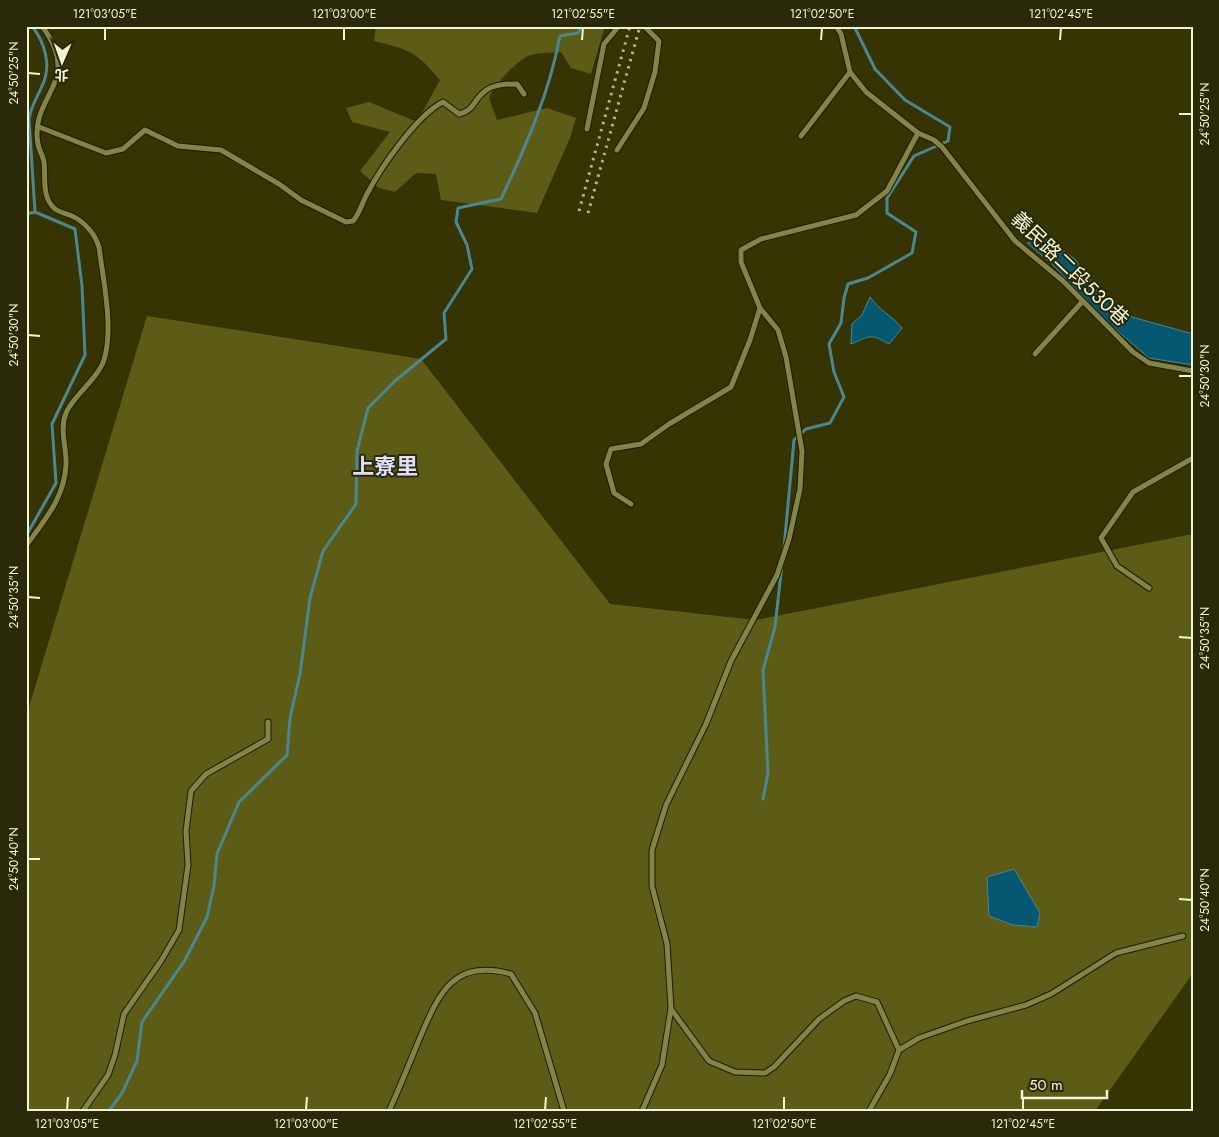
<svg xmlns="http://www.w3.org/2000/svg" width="1219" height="1137" font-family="Jost,'Noto Sans TC',sans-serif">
<rect width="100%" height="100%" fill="#353402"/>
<g fill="#5d5c17">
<path d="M376,26H605L591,74L571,68L561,52C551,53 534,52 526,57C514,64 493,86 489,98L497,120L547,108L576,118L570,138L537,213L441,200L436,174L416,173L395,192L379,188L360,171L390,132L352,122L346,108L369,102L417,122L440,80C417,52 408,49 374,41Z"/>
<polygon points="147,316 421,359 610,604 756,620 1193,534 1193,973 1095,1111 26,1111 26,717"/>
</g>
<g fill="#055772" stroke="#4c8690">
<polygon points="1043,237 1075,259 1098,292 1132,317 1193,334 1193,365 1149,358 1107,322 1053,265 1027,243"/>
<path d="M870,297C879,310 892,316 902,328L889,344C869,333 871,336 851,344L852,324L862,315Z"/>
<polygon points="1014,869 1040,913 1037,927 1013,925 989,916 987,877"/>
</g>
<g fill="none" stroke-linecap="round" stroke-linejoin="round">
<g stroke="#4c8690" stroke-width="3">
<polyline points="26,214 35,212"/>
<path d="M26,536L56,483L52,424L85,355L82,286L75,229L35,212L29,119C31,106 37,98 42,86C52,66 45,43 32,26"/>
<polyline points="784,548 794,440 806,429 830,423 844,397 834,372 829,344 841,323 844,298 848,284 868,278 912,253 916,232 887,213 887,198 914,156 948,141 950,127 905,100 875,69 854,26"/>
<polyline points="763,799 768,773 763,670 775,627 782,564"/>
<path d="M109,1111L122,1093L137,1061L142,1022L185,960L207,917L214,886L217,854L239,802L287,755L290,718L300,674L310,598L323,551L356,504L357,451L368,408L396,380L446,339L444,313L472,269L467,245L456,222L458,208L501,199C526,146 549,94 560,36L578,33L583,26"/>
</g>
<defs>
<g id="service">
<polyline points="836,26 841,34 850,72 866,92 918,133 934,140 942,147 1015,241 1063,281 1133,352 1149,363 1193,371"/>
<path d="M39,127L106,153L123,149L145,130L178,146L221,150L279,184L301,200L346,222L353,221C360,213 362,203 367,194C381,167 417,115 443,102L459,114C474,111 474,99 485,91C494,84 507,84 517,84L524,94"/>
<polyline points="587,129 604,44 619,26"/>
<polyline points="801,136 850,72"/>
<polyline points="617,150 644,108 655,72 659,41 644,26"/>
<polyline points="1035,354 1082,302"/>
<polyline points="631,504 614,493 606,464 611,449 641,444 669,424 731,387 750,340 760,308 741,262 741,250 761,239 856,215 887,191 918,133"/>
<path d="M26,546C45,519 64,499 66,465C67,448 59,430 66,413C73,396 97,380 104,360C114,328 103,280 99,247C95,234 85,222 72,216C67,214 59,212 55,209C41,197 46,177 44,162C43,156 39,150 38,144C29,95 84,83 42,26"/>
<polyline points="1149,588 1117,566 1101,538 1133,492 1193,458"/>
<polyline points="671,1009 709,1061 735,1072 765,1073 774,1067 819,1019 844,1001 856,996 877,1002 899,1050 890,1074 869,1111"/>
<polyline points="899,1050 919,1038 967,1021 1026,1005 1051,994 1116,953 1183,936"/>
<polyline points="83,1111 108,1075 115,1055 124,1014 161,961 179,930 188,865 186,831 191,791 206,774 268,739 268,722"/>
<path d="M389,1111C400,1087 409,1064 419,1040C439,993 453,958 511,974L535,1013L564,1111"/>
<polyline points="642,1111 662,1065 671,1008 667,944 652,886 652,850 666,805 706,724 731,661 777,575 789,539 800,489 802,451 786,357 778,330 760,308"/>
</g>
</defs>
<use href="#service" stroke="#1b1b00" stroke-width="7"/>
<use href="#service" stroke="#848447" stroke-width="5"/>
<g stroke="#b4b48f" stroke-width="3" stroke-dasharray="2.5 5" stroke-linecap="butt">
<polyline points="579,211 630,26"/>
<polyline points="588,213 640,26"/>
</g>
</g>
<path fill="none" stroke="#f3f4d5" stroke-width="2" d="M105,40V28M344,40V28M582,40L583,28M821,40L822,28M1060,40L1061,28M28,73L40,74M1179,114H1192M28,335L40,336M1179,376H1192M28,597L40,598M1179,637L1192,638M28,859H40M1179,899L1192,900M67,1110L68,1097M306,1110L307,1097M545,1110L546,1097M784,1110V1097M1023,1110V1097"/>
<g text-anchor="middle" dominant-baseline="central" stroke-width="4" stroke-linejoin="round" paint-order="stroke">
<g font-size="20" fill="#f3f4d5" stroke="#2a2909">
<text transform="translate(1070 269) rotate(44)">義民路二段530巷</text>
</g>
<g font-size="22" font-weight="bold" fill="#dfddfb" stroke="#2a2909">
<text x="385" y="466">上寮里</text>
</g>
</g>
<rect width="1219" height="1137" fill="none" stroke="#2a2909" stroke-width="55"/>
<g transform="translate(62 62) rotate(182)" stroke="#2a2909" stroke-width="4" paint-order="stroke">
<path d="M0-4L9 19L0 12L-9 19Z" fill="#f3f4d5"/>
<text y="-8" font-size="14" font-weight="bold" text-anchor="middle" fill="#f3f4d5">北</text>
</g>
<path d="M1022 1090v8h85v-8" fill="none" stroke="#f3f4d5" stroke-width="2.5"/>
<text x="1029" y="1090" font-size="15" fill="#f3f4d5" stroke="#2a2909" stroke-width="4" paint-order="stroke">50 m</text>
<rect x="28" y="28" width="1164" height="1082" fill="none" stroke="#f3f4d5" stroke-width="2"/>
<g font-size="12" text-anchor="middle" fill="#f3f4d5">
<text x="105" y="18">121°03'05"E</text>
<text x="344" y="18">121°03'00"E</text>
<text x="583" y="18">121°02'55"E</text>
<text x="822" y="18">121°02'50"E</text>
<text x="1061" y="18">121°02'45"E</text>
<text transform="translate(14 73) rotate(-90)" y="4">24°50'25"N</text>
<text transform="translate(1205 114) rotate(-90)" y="4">24°50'25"N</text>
<text transform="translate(14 335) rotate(-90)" y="4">24°50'30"N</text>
<text transform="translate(1205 376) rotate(-90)" y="4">24°50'30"N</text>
<text transform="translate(14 597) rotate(-90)" y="4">24°50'35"N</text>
<text transform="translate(1205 638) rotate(-90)" y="4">24°50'35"N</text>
<text transform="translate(14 859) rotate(-90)" y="4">24°50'40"N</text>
<text transform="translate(1205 900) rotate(-90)" y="4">24°50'40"N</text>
<text x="67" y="1128">121°03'05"E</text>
<text x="306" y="1128">121°03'00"E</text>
<text x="545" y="1128">121°02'55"E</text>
<text x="784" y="1128">121°02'50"E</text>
<text x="1023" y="1128">121°02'45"E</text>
</g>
</svg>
